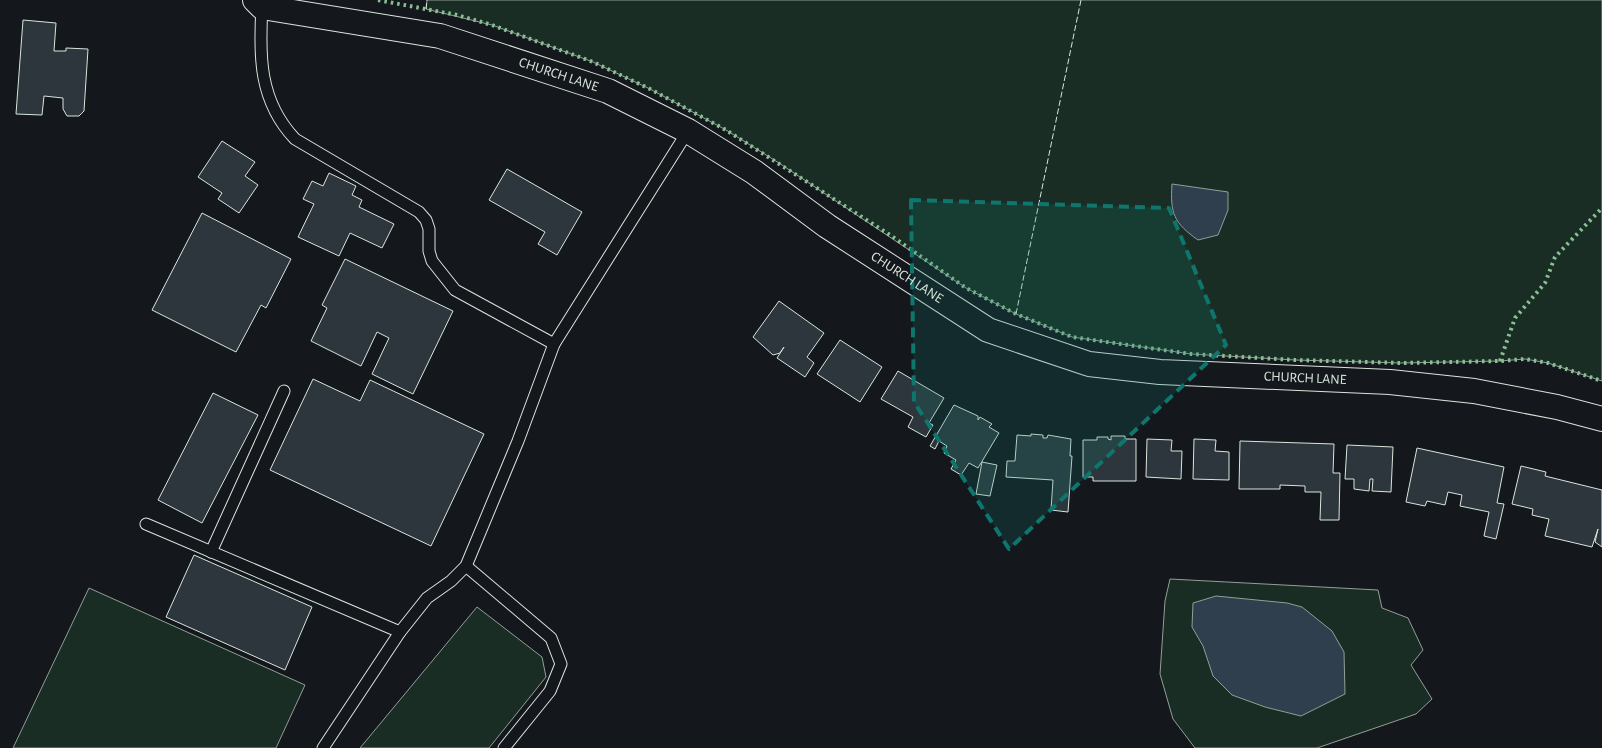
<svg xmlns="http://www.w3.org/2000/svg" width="1602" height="748" font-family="'Alegreya Sans',sans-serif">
<rect width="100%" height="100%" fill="#14181c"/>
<g fill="#1a2d24" stroke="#939e99">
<polygon points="427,0 1602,0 1602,381 1548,363 1525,359 1500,361 1401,363 1295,360 1191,354 1072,337 1016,314 966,288 779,163 726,130 650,89 593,62 492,25 426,9"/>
<polygon points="1170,579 1378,590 1382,608 1408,618 1423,650 1411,665 1432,699 1416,714 1317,748 1195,748 1173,719 1160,674 1165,601"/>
<polygon points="89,588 305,685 276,748 13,748"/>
<polygon points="477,607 542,657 546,677 489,748 360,748"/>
</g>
<g fill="#2f3f4d" stroke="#939e99">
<path d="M1172,184L1228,192V210L1218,235L1198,240C1174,223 1170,214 1172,184Z"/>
<polygon points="1216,596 1287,603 1302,607 1332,631 1344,652 1345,694 1301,716 1265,707 1232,695 1213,676 1203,646 1192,627 1193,603"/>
</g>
<g fill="#2c363c" stroke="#d8e6dc">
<polygon points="23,20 56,23 54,51 66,51 66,48 88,49 84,111 79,116 67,116 63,109 63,98 44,96 42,115 16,114"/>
<polygon points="222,141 255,162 245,176 258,185 239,213 218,199 222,193 198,177"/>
<polygon points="507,169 582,212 557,255 538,244 545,232 489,200"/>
<polygon points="329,173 356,186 352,195 362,200 359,207 394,224 382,248 350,233 339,256 298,237 314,204 303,199 312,181 323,186"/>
<polygon points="202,213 291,259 266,308 261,305 236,352 152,310"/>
<polygon points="345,259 453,311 413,394 372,374 389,338 377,332 361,366 311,341 327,308 322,305"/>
<polygon points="779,301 824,333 807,357 814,363 805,377 777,358 784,347 780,353 773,355 753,337"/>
<polygon points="840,340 882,367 860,402 817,374"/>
<polygon points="898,371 944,398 929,423 933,425 926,437 908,427 913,417 881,399"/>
<polygon points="313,379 360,401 370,380 484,434 431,546 270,470"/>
<polygon points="213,393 258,415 202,523 158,500"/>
<polygon points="954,405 978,416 978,420 980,417 992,424 989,427 999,433 978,468 969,463 961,475 951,469 956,460 944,453 947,446 939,441 935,449 930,446"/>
<polygon points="1031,434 1043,435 1043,438 1047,438 1048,435 1071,439 1070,456 1072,456 1068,512 1051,510 1053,480 1006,477 1007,461 1015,461 1017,435 1031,436"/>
<polygon points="1111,436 1125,436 1125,439 1136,439 1136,481 1093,481 1093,477 1083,477 1083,440 1097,440 1097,437 1108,437 1108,439 1111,440"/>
<polygon points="1147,439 1172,440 1171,451 1182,451 1181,479 1146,477"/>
<polygon points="1194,439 1216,440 1215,451 1229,452 1229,480 1193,479"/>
<polygon points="1240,441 1334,444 1333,473 1340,473 1339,520 1320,520 1321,492 1305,492 1305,486 1280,485 1280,489 1239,489"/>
<polygon points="1347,445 1393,447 1391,492 1372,491 1373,479 1370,479 1369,491 1354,489 1354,479 1345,479"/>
<polygon points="1417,448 1504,467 1497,503 1504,504 1496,539 1484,536 1489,512 1460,506 1462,495 1448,492 1445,505 1427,501 1425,506 1406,502"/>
<polygon points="982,462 997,465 990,496 976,494"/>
<polygon points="1521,466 1546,472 1545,476 1602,490 1602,547 1595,542 1598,529 1592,547 1545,536 1549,519 1532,515 1533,509 1512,504"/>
<polygon points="194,555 312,607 285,670 166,617"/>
</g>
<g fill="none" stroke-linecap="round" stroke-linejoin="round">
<defs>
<g id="lane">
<path d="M262,7C259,56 259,101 295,139L419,212L426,220L429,229V251L432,261L455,290L554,344L688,131"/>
<polyline points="146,524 400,632"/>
<polyline points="211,552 284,391"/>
<polyline points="466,566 551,638 561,664 550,691 504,748"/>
<polyline points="323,748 400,632 427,598 451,581 466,566 518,441 554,344"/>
</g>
<g id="street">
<path id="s1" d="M255,0L262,7L440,36L608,91L688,131L754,172L827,226L988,330L1089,364L1160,372L1390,382L1474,391L1557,407L1602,419"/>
</g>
</defs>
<use href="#lane" stroke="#d8e6dc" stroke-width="13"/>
<use href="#street" stroke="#d8e6dc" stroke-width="26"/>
<use href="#lane" stroke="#14181c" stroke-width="11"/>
<use href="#street" stroke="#14181c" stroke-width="24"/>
<g stroke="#8ac095" stroke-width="4" stroke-dasharray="2.5 4" stroke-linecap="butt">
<polyline points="378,0 457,15 492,25 593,62 650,89 726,130 890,235 966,288 1016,314 1072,337 1191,354 1295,360 1401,363 1500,361 1525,359 1548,363 1602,381"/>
<polyline points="1500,361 1515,318 1545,283 1555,257 1602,208"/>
</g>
<g stroke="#d8e6dc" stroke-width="1" stroke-dasharray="6 2.5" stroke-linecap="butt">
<polyline points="426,9 427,0"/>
<polyline points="1016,314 1081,0"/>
</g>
</g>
<path fill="#0f766e" fill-opacity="0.2" stroke="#0f766e" stroke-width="4" stroke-dasharray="10 6" stroke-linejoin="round" d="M911,200L1169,208L1226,345L1009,549L914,402Z"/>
<g text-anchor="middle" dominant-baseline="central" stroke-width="4" stroke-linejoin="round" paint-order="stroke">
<g font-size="14" fill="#d8e6dc" stroke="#14181c">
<text stroke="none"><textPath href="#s1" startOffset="315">CHURCH LANE</textPath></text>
<text stroke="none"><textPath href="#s1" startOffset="720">CHURCH LANE</textPath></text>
<text stroke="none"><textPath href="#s1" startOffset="1140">CHURCH LANE</textPath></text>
</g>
</g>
</svg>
